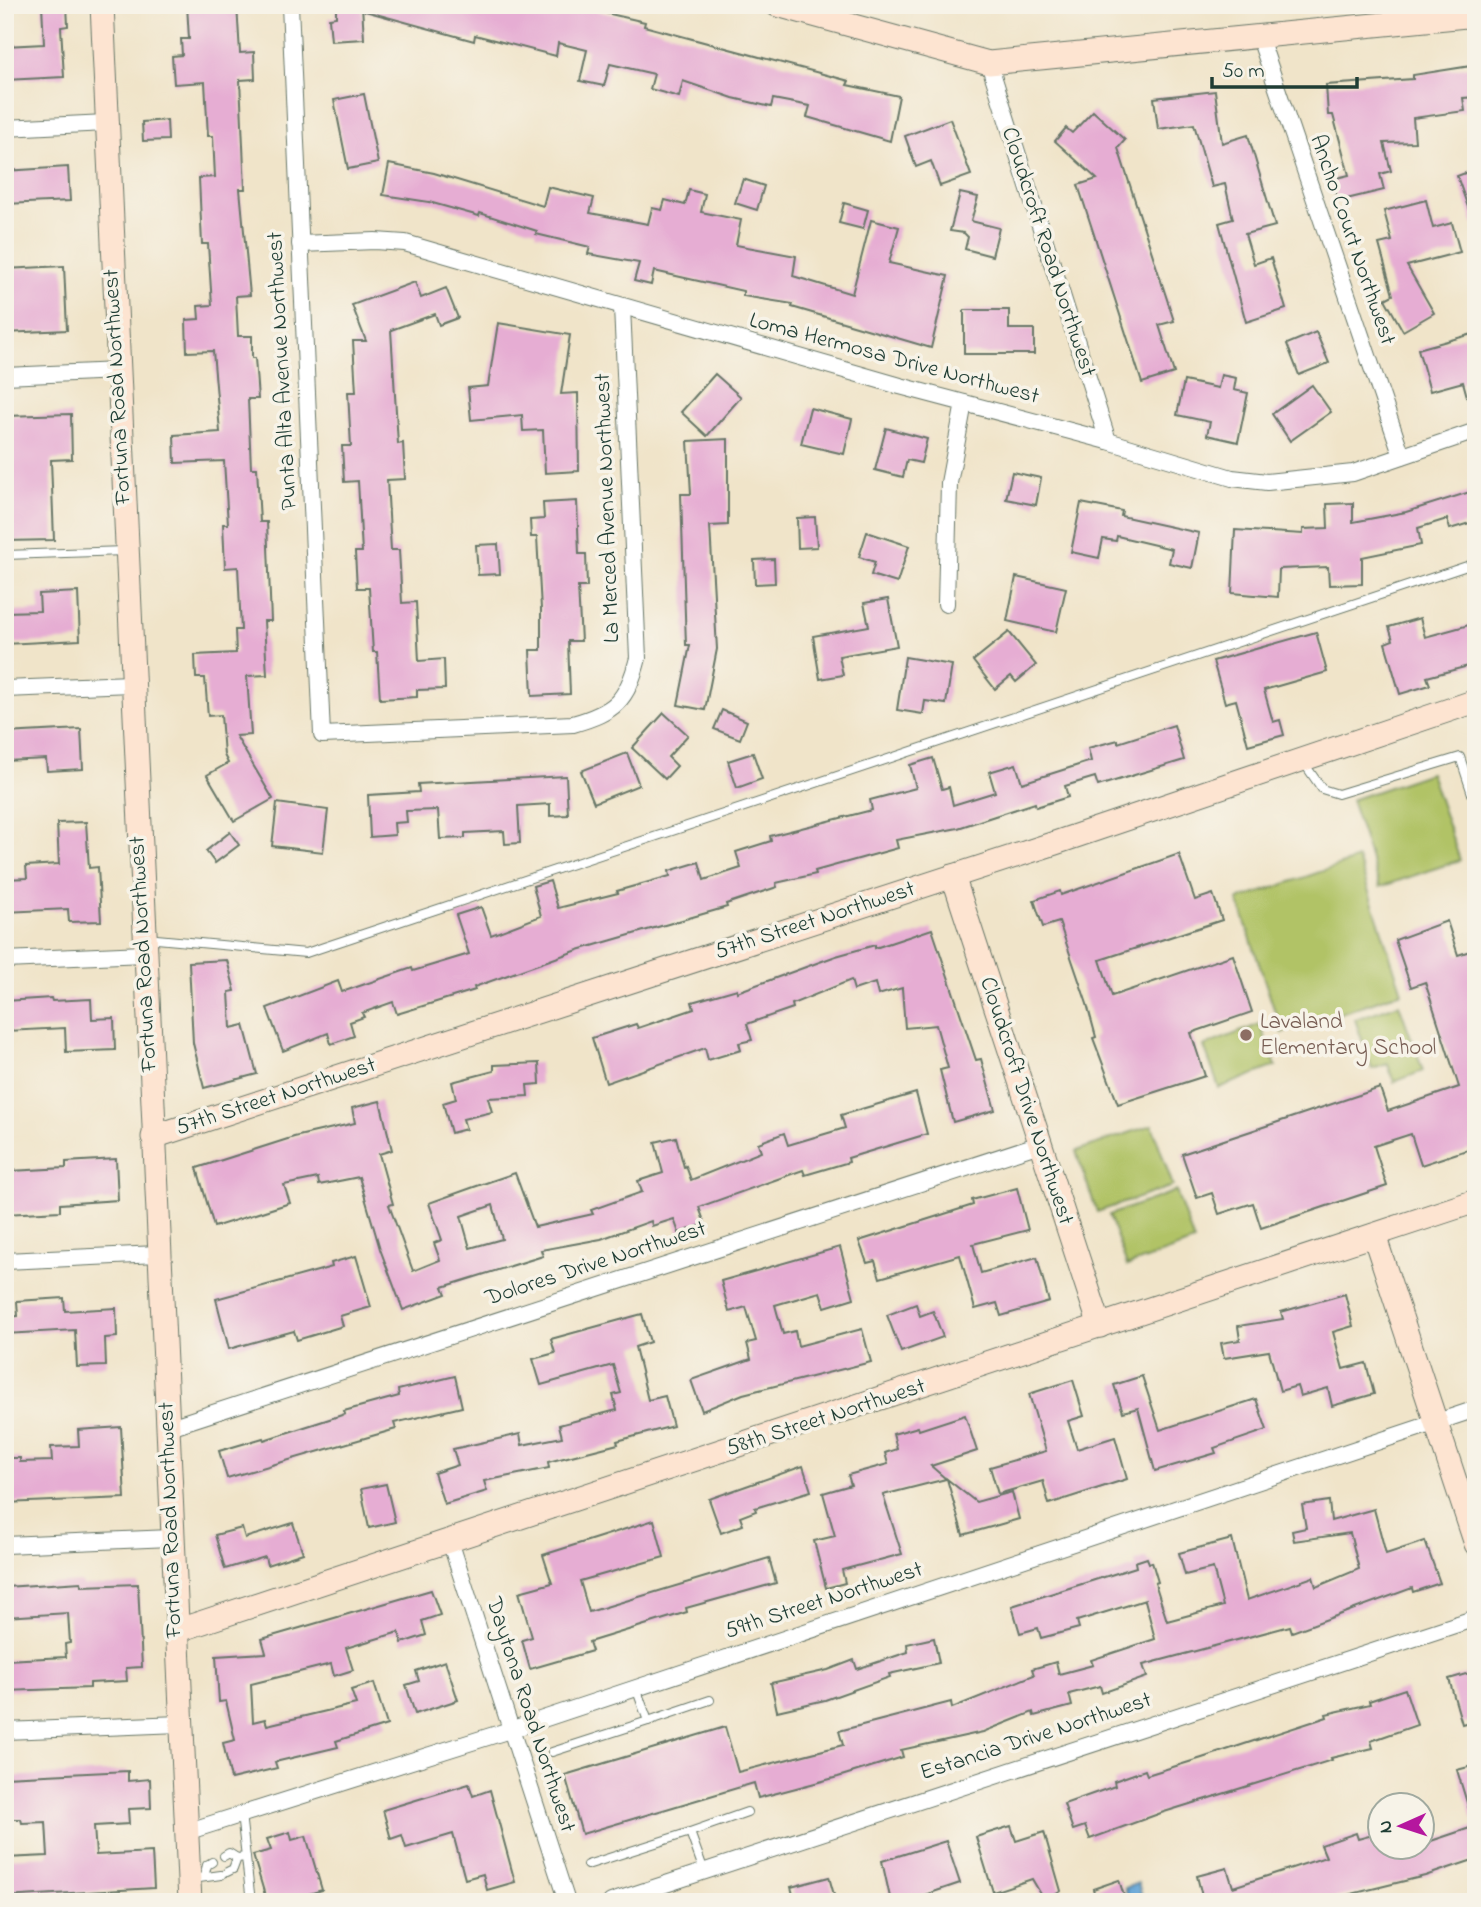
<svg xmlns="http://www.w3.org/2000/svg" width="1481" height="1907" font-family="'Indie Flower',sans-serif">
<rect width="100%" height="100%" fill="#f7f3e8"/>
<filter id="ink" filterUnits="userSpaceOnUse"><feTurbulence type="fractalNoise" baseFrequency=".0143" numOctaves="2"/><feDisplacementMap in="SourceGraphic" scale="14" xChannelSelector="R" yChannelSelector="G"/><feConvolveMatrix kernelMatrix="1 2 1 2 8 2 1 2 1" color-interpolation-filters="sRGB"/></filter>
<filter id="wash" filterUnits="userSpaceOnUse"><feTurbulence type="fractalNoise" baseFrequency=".00686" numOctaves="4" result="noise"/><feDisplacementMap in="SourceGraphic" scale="28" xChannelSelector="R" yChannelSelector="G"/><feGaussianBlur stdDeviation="1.57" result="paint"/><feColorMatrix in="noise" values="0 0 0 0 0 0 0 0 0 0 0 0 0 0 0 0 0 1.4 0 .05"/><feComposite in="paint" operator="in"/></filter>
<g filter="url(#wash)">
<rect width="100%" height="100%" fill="#f0e4c9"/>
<g fill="#b1c366" stroke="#68804d" stroke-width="2">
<polygon points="1430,773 1460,860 1380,887 1351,800"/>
<polygon points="1358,859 1402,992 1282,1033 1238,900"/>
<polygon points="1399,1004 1423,1071 1394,1082 1388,1064 1372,1069 1355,1019"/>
<polygon points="1260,1024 1276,1066 1219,1088 1204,1046"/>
<polygon points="1152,1125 1173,1186 1097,1212 1076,1151"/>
<polygon points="1176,1191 1194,1242 1127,1266 1109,1215"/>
</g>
<polygon fill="#63a4d7" stroke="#417086" stroke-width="2" points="1138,1883 1144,1902 1130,1902 1125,1888"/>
<g id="blocks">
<g fill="#e6add3" fill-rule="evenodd">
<polygon points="42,5 67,5 68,26 61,27 64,77 5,80 5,46 44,44"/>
<polygon points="187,5 237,5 240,53 254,52 255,79 240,80 245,189 240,189 250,295 236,296 238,336 252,336 252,358 255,358 258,399 248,399 251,468 257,468 260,522 267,522 271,621 264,621 267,675 247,676 251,735 236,736 273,799 234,821 207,775 228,763 224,755 221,715 208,716 205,678 196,678 195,655 236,653 235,630 241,630 238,567 225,568 223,524 228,524 224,461 175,463 174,435 220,432 213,351 187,352 186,320 199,319 198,306 212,305 208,244 202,244 199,178 215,177 213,136 208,136 205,82 174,84 172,56 182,55 181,39 189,39"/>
<polygon points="336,5 362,5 364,39 331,41 329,18 336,17"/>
<polygon points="366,5 571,5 645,22 644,26 849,81 847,85 899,96 890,141 807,117 810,106 773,99 771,107 733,98 683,81 679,97 650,89 654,74 610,64 604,86 580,81 587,50 558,43 556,56 475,35 474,41 365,11"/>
<polygon points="1471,66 1476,97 1463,98 1465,111 1413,118 1415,142 1384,143 1391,171 1380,174 1384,190 1338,201 1332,179 1349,175 1333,115 1328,115 1326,85 1413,79 1413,75"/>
<polygon points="1215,91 1222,143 1248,135 1275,226 1245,234 1254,264 1271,258 1286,309 1246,322 1219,223 1233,219 1225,184 1212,187 1194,124 1158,129 1154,98"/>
<polygon points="364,94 378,163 348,169 334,100"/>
<polygon points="1093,111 1125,140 1118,148 1174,321 1159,325 1174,373 1142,383 1078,185 1097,179 1055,141 1066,128 1072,133"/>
<polygon points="950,119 971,175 940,186 931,161 916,167 905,136"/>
<polygon points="167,120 168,140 143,141 142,122"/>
<polygon points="389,164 434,173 543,206 548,187 594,198 590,213 648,224 652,208 662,210 665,200 685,205 689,190 705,194 701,212 741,220 736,245 796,256 793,276 852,294 871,220 899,227 889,263 948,276 931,348 792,307 793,304 743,296 743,291 654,271 651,285 634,281 639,263 588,254 590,247 536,234 537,231 480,213 479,216 429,202 383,195"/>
<polygon points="68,167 70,201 5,204 5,171"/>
<polygon points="1476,169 1476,223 1474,224 1457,176"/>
<polygon points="743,179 764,186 757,210 735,203"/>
<polygon points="960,193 978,197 971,221 999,228 992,256 965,249 968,237 964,233 950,231"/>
<polygon points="1426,200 1433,228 1452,223 1460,252 1407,266 1434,313 1403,331 1385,299 1393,295 1379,244 1392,241 1384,211"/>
<polygon points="844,203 868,210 863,229 839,223"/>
<polygon points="64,266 67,330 5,333 5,269"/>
<polygon points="415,282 421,298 446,288 458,318 439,325 435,314 391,330 398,444 403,443 405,479 387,480 391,550 399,550 402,603 416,602 419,661 444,659 445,689 417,690 417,697 380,699 377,652 373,652 369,588 357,588 355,552 362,552 358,481 344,482 342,446 351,446 348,392 356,392 353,341 366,341 352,305"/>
<polygon points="964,310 1009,310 1009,329 1034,329 1034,354 964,354"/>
<polygon points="498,323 570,335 561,394 578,393 579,471 545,473 543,430 523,431 522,415 471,420 468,388 488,386"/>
<polygon points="1316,332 1329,363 1299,375 1287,344"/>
<polygon points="1476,333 1476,411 1471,411 1463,382 1430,391 1418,349"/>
<polygon points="715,374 741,397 707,436 681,412"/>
<polygon points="1221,375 1236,378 1234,390 1248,393 1238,442 1207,435 1210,422 1177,415 1184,381 1218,388"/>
<polygon points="1312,385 1331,412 1290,441 1272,414"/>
<polygon points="810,408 852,419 844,454 801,444"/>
<polygon points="71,414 72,459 51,460 54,540 5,541 5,416"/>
<polygon points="886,428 927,439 921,463 907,460 903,477 875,470"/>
<polygon points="728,439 728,525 710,526 717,649 705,710 678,705 690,645 686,645 681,494 691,494 688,441"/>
<polygon points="1012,472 1041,478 1036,505 1006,499"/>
<polygon points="1476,490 1476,521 1450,529 1447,519 1418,528 1421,545 1362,557 1362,584 1329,585 1328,567 1279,569 1278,597 1232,593 1235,530 1303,534 1303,529 1328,528 1327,504 1353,503 1353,522 1406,512"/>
<polygon points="577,501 579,554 586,554 587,587 578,587 581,641 568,641 570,694 532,696 530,650 541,650 541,609 537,537 531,537 530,520 544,519 543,503"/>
<polygon points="1081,503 1122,511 1121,516 1199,533 1192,568 1169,563 1172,549 1117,536 1116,541 1103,539 1099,558 1071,552"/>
<polygon points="815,517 817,547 798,548 797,518"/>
<polygon points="867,532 909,546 897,583 871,575 875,562 859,557"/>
<polygon points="498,544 500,574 478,575 476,545"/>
<polygon points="774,559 775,583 755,584 754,560"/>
<polygon points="1016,577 1066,588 1056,632 1007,621"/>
<polygon points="78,592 80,640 5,644 5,612 40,611 39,594"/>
<polygon points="888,599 897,646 839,656 843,675 820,679 813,636 869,626 864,603"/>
<polygon points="1420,618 1425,637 1476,623 1476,664 1427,677 1430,685 1400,694 1385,643 1393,640 1389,627"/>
<polygon points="1009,632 1036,665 1016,682 1011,676 995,689 973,661"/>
<polygon points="1316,632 1327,672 1264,690 1273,722 1280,720 1284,735 1248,745 1236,700 1225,703 1213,661"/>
<polygon points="905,657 952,665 946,704 925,701 923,714 897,710"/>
<polygon points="722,710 747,721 740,739 714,729"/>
<polygon points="664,713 688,735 668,757 677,766 665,779 632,748"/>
<polygon points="1174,725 1184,760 1098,786 1095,777 1065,786 1068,797 1036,807 1035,803 958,828 896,840 898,848 815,871 816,874 776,883 777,887 726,904 727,907 578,950 474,987 475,990 397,1014 393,1002 362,1013 364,1017 350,1022 354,1036 331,1044 328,1033 283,1051 267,1008 338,981 342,992 412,968 413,971 469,954 456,915 481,907 491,935 541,916 533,886 550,881 558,908 618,893 617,891 670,876 669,871 699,862 704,880 741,868 736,852 771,841 770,836 872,810 870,800 916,788 910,765 933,758 942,789 949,787 953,805 995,792 989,772 1016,764 1022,783 1091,761 1088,748 1118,740 1118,743"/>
<polygon points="81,729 83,769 47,771 46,759 5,761 5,733"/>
<polygon points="627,753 639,785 594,803 581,771"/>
<polygon points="753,753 762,779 737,788 728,761"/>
<polygon points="566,776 568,815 550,816 550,804 518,806 520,843 505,844 504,831 465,833 465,838 440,839 438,810 406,811 407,822 394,823 395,835 370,837 368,795 419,792 418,784"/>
<polygon points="277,803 328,810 323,852 272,846"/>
<polygon points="86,822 89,868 98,867 101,921 69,922 68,909 5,912 5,879 27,878 26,866 59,864 57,823"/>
<polygon points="230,832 239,845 215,863 206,851"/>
<polygon points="1179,854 1195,900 1213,894 1222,920 1100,960 1112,996 1233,955 1252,1012 1191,1033 1205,1076 1118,1104 1093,1038 1096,1037 1087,1004 1059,922 1043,927 1034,900 1060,891 1061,895"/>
<polygon points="1447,921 1458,955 1476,949 1476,1147 1421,1165 1411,1134 1374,1146 1387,1186 1261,1228 1253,1203 1219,1214 1212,1193 1197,1198 1182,1154 1380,1088 1388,1111 1459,1087 1425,982 1411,987 1395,940"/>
<polygon points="932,929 976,1060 981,1059 995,1110 953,1122 940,1070 948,1068 936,1025 905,1028 902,988 878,995 875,983 854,990 851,980 792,1004 793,1008 747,1024 752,1040 739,1043 741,1050 708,1060 705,1048 606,1083 592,1038 636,1024 638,1028 694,1009 692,1002 737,989 737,992 836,956 875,945 875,948"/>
<polygon points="227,960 235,991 229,992 231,1028 244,1025 257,1074 204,1088 193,1043 189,962"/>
<polygon points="51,998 52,1001 91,999 92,1019 114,1018 115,1050 66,1052 65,1028 7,1031 5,1001"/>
<polygon points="539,1063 540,1084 527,1085 528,1096 488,1098 492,1112 463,1119 466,1129 451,1133 443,1103 456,1099 452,1082 494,1071 494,1065"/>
<path d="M916,1093L927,1134L848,1158L849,1162L805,1175L803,1170L699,1207L705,1224L679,1233L674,1219L652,1226L651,1221L601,1239L541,1250L543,1256L443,1287L446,1294L403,1310L380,1249L359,1177L319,1185L318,1178L284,1185L290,1203L214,1227L197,1168L294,1137L355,1123L352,1108L380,1101L392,1150L379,1154L393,1204L389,1205L413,1271L440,1260L434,1243L442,1240L429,1203L474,1187L515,1173L535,1227L593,1214L591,1210L642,1192L638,1181L663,1173L655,1142L676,1137L684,1167L686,1166L691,1180L761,1152L758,1143L784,1133L788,1145L845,1128L841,1115ZM493,1205L502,1239L470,1248L461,1216Z"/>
<polygon points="116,1159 118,1200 60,1204 60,1211 5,1214 5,1186 12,1185 11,1171 66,1168 66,1162"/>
<polygon points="1017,1188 1028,1230 973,1244 981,1273 1037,1257 1049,1302 1001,1316 997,1303 975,1309 960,1255 880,1278 875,1261 867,1263 859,1241 973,1205 972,1200"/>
<polygon points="840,1247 854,1298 825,1307 820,1292 775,1305 783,1334 795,1331 798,1346 862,1329 871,1362 743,1394 702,1411 691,1380 751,1359 747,1343 756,1341 746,1307 729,1312 721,1281"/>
<polygon points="356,1256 371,1307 340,1316 343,1326 297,1340 294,1331 229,1349 216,1299 332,1267 331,1263"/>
<polygon points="1345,1294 1353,1326 1333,1332 1343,1369 1366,1363 1374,1394 1332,1406 1328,1388 1300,1396 1297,1386 1280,1391 1269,1351 1224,1358 1221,1343 1240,1340 1238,1326 1283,1319 1281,1312"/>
<polygon points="64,1298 65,1311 116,1308 117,1337 105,1338 106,1366 77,1367 75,1330 5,1334 5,1317 18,1316 17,1301"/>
<polygon points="916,1304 920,1316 933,1311 943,1337 901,1352 887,1315"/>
<polygon points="642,1314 650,1342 635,1347 648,1400 665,1396 673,1426 617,1441 618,1444 548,1462 549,1468 484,1481 487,1491 444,1504 434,1473 458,1465 453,1449 520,1434 522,1445 562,1437 559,1425 617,1410 613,1395 621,1393 613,1365 541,1385 533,1359 555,1353 551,1339"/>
<polygon points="455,1376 462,1407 394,1423 396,1429 227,1478 219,1451 263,1438 264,1440 345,1414 344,1411 399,1396 398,1390"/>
<polygon points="1142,1376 1160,1430 1256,1399 1267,1430 1214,1448 1216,1453 1155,1471 1138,1408 1123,1412 1114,1385"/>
<polygon points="1073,1380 1084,1416 1068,1421 1077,1449 1115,1437 1127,1479 1049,1504 1043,1481 998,1494 990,1467 1046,1451 1029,1394"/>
<polygon points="965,1415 977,1451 931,1466 946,1479 883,1495 902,1554 842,1570 845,1583 826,1588 814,1541 835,1536 823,1493 851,1485 848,1475 888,1464 885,1453 897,1449 893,1434 918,1427 919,1430"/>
<polygon points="121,1427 125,1498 5,1503 5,1458 20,1458 20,1462 52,1461 51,1447 79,1446 78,1430"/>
<polygon points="803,1466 811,1491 755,1508 756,1511 740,1517 743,1525 721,1533 709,1499"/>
<polygon points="947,1479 976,1502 1012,1492 1019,1519 963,1535"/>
<polygon points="386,1484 395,1522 369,1528 361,1489"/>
<polygon points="1329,1501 1331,1521 1374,1509 1386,1554 1425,1541 1440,1583 1413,1592 1412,1588 1292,1632 1290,1626 1143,1665 1147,1677 1102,1693 1100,1686 1069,1694 1072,1706 1034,1716 1033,1712 983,1732 901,1750 903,1757 838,1777 758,1798 754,1783 582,1834 565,1775 725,1727 738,1772 843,1745 839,1731 951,1702 952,1708 1034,1675 1032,1669 1056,1662 1059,1674 1093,1665 1091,1660 1155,1639 1145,1600 1077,1621 1079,1628 1041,1638 1038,1628 1020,1633 1012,1606 1136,1567 1135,1562 1147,1558 1149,1563 1152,1562 1158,1582 1155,1583 1167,1621 1223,1606 1213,1568 1185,1575 1179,1553 1232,1539 1247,1600 1313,1577 1316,1587 1359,1569 1350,1533 1294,1541 1292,1531 1306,1528 1302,1505"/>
<polygon points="654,1520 664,1557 580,1581 589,1612 769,1558 776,1583 686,1608 687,1612 589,1642 592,1651 530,1669 522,1640 532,1637 519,1592 552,1583 543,1555"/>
<polygon points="293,1523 303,1553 267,1565 265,1557 225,1569 215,1535 242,1528 245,1538"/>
<polygon points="81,1582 82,1586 138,1584 142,1667 126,1668 127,1681 90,1683 90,1688 5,1691 5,1660 66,1657 65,1644 70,1643 68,1613 5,1617 5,1587"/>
<polygon points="431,1590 440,1615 422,1621 426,1635 402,1643 399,1632 346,1648 353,1670 334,1676 331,1664 251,1684 253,1722 265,1719 267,1725 356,1704 351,1690 374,1683 387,1725 336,1741 338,1747 275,1762 277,1768 231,1779 223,1743 235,1740 226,1701 219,1702 216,1656 266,1653 262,1639"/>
<polygon points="934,1638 939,1663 889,1674 890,1677 825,1700 777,1711 771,1683 828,1670 854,1660 857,1669 908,1652 907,1644"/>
<polygon points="445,1661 458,1700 415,1714 406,1685 419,1681 416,1671"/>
<polygon points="1476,1671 1476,1720 1462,1724 1449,1679"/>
<polygon points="1405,1689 1417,1725 1371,1741 1373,1748 1331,1758 1332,1760 1161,1813 1090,1839 1085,1826 1073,1830 1064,1804 1115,1786 1114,1781 1145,1770 1147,1775 1202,1758 1327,1717 1326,1714 1370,1704 1369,1701"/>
<polygon points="1476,1765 1476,1818 1472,1819 1457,1770"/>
<polygon points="128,1771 128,1781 150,1779 151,1808 128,1809 129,1824 94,1826 96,1855 152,1852 154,1888 5,1897 5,1858 48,1856 46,1822 22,1823 21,1819 9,1819 9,1812 5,1812 5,1777"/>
<polygon points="469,1784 473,1796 490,1790 515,1882 487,1890 483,1874 465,1879 453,1834 406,1848 402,1835 391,1839 383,1810"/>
<polygon points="1011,1826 1016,1841 1044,1832 1061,1891 1045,1901 1032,1879 993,1892 976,1837"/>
<polygon points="1476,1826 1476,1859 1425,1876 1319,1902 1199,1902 1198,1898 1202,1896 1197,1876 1227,1868 1233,1887 1326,1857 1321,1845 1356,1833 1358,1839 1380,1833 1380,1847 1422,1847 1422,1844"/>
<polygon points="290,1832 292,1840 306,1836 322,1890 283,1902 267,1902 253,1855 271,1850 267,1839"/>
<polygon points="946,1841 960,1883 904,1902 891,1902 882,1861"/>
<polygon points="829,1877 836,1902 795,1902 791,1887"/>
<polygon points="1119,1880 1126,1902 1097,1902 1093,1889"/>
</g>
</g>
</g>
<g filter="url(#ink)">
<use href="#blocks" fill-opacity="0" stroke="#687768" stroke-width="2"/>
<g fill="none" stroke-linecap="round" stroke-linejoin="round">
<defs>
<g id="lane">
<polyline points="5,555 125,551"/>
<polyline points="1304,763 1322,789 1338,794 1460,757 1476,806"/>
<polyline points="146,938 306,953 1476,563"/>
<polyline points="636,1688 648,1721 710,1700"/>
<polyline points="552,1752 648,1721"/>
<polyline points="241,1814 251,1902"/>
<polyline points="224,1856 229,1853 237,1858"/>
<polyline points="587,1865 690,1832"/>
<polyline points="704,1871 690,1832 747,1812"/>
<polyline points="227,1872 233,1869 237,1858 246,1857"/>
<polyline points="204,1877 207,1865 212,1862"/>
<polyline points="192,1879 221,1875"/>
</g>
<g id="street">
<path d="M290,5L322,735L573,724C615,712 627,701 638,658L622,307"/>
<polyline points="1260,38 1402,456"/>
<polyline points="989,63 1108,441"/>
<polyline points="5,128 106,123"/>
<polyline points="300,244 375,241 405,243 900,386 1108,441 1232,478 1267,482 1353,473 1476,431"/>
<polyline points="5,376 118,371"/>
<polyline points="946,604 949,483 964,403"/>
<polyline points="5,689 131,684"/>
<polyline points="5,960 144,954"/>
<polyline points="5,1261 158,1254"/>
<polyline points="167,1428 1040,1144"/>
<polyline points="450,1541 567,1902"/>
<polyline points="5,1545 171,1538"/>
<polyline points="5,1731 180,1724"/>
<polyline points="186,1832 513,1729 1476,1409"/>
<polyline points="611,1902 1476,1618"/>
<polyline points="1473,1902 1476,1901"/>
</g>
<g id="secondary">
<polyline points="102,5 190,1902"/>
<polyline points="777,5 989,63 1476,15"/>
<polyline points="953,876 1100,1326"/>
<polyline points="153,1137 1055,843 1476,701"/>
<polyline points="1374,1235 1476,1544"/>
<polyline points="176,1631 1476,1201"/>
</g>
</defs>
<use href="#lane" stroke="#687768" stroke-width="10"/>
<use href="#street" stroke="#687768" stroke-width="18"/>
<use href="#secondary" stroke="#687768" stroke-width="25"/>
<use href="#lane" stroke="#fff" stroke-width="8"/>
<use href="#street" stroke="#fff" stroke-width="16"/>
<use href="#secondary" stroke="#fde4d1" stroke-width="23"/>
</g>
</g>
<circle fill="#8d6e63" stroke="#f7f3e8" stroke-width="2.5" cx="1246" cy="1035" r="7"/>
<g text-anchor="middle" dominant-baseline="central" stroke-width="7" stroke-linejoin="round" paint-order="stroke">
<g font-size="23" fill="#1f3d34" stroke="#f7f3e8">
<text transform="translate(1352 240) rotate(71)">Ancho Court Northwest</text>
<text transform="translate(1048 252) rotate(72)">Cloudcroft Road Northwest</text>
<text transform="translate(894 359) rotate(15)">Loma Hermosa Drive Northwest</text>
<text transform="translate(283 371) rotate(-93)">Punta Alta Avenue Northwest</text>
<text transform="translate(118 387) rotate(-93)">Fortuna Road Northwest</text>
<text transform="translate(608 508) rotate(-92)">La Merced Avenue Northwest</text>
<text transform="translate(815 921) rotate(-18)">57th Street Northwest</text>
<text transform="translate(144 954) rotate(-93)">Fortuna Road Northwest</text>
<text transform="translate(276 1097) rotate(-18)">57th Street Northwest</text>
<text transform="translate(1026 1101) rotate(72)">Cloudcroft Drive Northwest</text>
<text transform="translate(596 1264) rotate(-18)">Dolores Drive Northwest</text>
<text transform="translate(826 1418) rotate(-18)">58th Street Northwest</text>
<text transform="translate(171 1520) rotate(-92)">Fortuna Road Northwest</text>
<text transform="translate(824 1601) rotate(-18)">59th Street Northwest</text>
<text transform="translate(530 1715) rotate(72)">Daytona Road Northwest</text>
<text transform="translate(1036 1737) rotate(-18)">Estancia Drive Northwest</text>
</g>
<g font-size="23" fill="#785e54" stroke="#f7f3e8" text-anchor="start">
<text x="1260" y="1022">Lavaland<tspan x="1260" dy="26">Elementary School</tspan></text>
</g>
</g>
<rect width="1481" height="1907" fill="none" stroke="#f7f3e8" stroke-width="28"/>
<g transform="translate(1401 1826) rotate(267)"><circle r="33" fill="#f7f3e8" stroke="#a1aaa0" stroke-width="2"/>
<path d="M0-5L12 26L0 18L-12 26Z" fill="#b5179e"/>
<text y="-10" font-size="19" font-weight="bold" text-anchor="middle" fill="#1f3d34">N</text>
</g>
<path d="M1212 77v10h145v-10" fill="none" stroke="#1f3d34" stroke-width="3.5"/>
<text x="1222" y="77" font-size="21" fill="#1f3d34" stroke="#f7f3e8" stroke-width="5" paint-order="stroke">50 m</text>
</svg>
